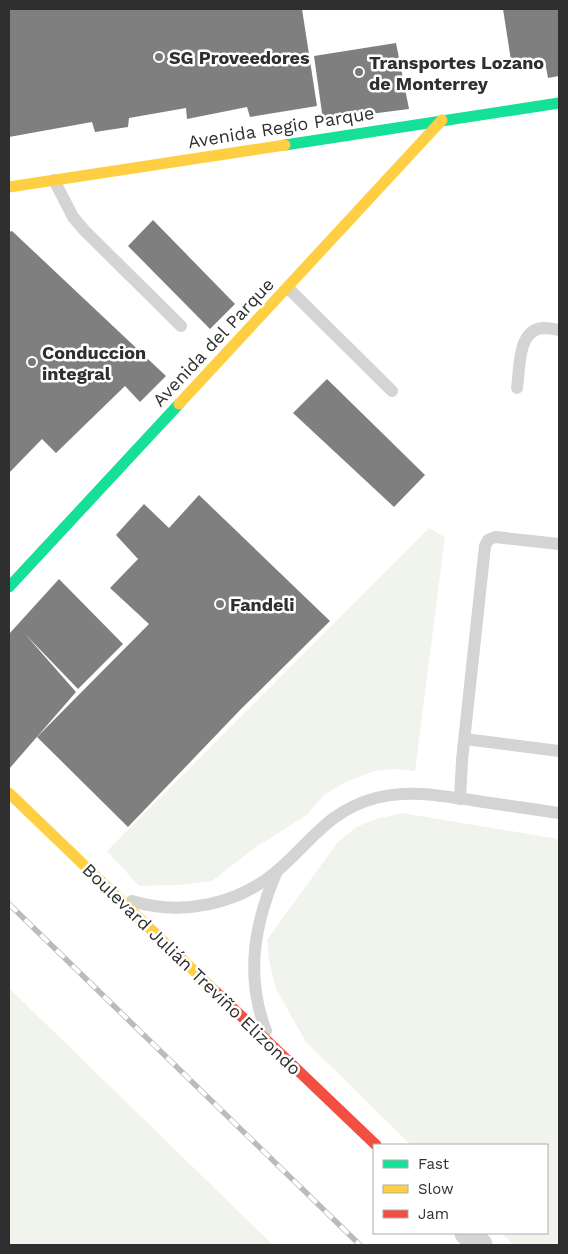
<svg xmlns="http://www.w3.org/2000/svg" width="568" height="1254" font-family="'Work Sans',sans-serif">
<rect width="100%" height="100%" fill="#fff"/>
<g fill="#f0f4ed">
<polygon points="429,528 445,537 415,771 394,769 374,771 346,782 324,795 307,815 256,847 212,881 180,885 139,886 107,851"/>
<polygon points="402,813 559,839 559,1245 514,1245 501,1233 547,1233 547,1145 411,1145 306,1042 276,989 269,960 267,940 337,843 356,827 376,819"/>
<polygon points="9,988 273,1245 9,1245"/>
</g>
<g fill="#7f7f7f">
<polygon points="9,9 302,9 317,106 250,117 247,107 187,119 186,108 129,118 128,127 95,132 92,122 9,137"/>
<polygon points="503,9 559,9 559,76 548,78 545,62 512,67"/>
<polygon points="396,43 409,109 323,120 314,56"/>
<polygon points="153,220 235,304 210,329 128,246"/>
<polygon points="12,231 166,376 140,402 125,386 56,453 42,439 9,473 9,232"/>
<polygon points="327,379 425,475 394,507 293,413"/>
<polygon points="199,495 330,621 241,709 128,827 37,737 149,624 110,588 138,559 116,535 144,504 169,528"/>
<polygon points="59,579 123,644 78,689 25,634 76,692 9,769 9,634"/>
</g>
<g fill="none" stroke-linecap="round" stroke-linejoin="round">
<g stroke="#d4d4d4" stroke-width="12">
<polyline points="54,180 73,217 84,230 181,326"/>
<polyline points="288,288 392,391"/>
<path d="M517,388C520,369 517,330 543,328C548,328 554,329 559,330"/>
<polyline points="465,739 559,751"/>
<polyline points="460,799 462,760 485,546 488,540 495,537 559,544"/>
<path d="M132,901C181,916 237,905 277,871C311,842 329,810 376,798C410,789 443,796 477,801C504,805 532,809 559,813"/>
<path d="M266,1031C245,976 254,924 277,871"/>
</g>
<polyline stroke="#d4d4d4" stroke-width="25" points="467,1233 480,1245"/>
<g stroke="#16e098" stroke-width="11">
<polyline points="285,145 559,103"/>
<polyline points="9,587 179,404"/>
</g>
<g stroke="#ffcf43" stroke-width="11">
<polyline points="9,187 285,145"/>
<polyline points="179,404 442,120"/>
<polyline points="9,793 216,992"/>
</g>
<polyline stroke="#f24e42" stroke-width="11" points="216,992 376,1145"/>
<defs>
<polyline id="rail" points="9,904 360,1245"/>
</defs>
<use href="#rail" stroke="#bbb" stroke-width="5.5"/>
<use href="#rail" stroke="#fff" stroke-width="4" stroke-dasharray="11" stroke-linecap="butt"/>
</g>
<g fill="#787878" stroke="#fff" stroke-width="2">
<circle cx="159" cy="57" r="5"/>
<circle cx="359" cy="72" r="5"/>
<circle cx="32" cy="362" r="5"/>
<circle cx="220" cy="604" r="5"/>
</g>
<g text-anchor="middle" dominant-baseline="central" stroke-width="5" stroke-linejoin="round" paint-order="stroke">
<g font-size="18" font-weight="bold" fill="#2f2f2f" stroke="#fff" text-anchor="start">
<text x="169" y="57">SG Proveedores</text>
<text x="369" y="62">Transportes Lozano<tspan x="369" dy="21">de Monterrey</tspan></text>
<text x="42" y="352">Conduccion<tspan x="42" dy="21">integral</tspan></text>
<text x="230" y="604">Fandeli</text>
</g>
<g font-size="18" fill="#2f2f2f" stroke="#fff">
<text transform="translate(281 127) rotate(-9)">Avenida Regio Parque</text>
<text transform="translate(213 342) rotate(-47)">Avenida del Parque</text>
<text transform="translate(192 969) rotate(44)">Boulevard Julián Treviño Elizondo</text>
</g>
</g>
<rect width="568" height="1254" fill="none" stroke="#2f2f2f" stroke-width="20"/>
<rect x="373" y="1144" width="175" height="90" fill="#ffffff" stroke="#acacac"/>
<rect x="383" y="1160" width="25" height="8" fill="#16e098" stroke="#acacac"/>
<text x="418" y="1169" font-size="15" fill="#2f2f2f">Fast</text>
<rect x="383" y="1185" width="25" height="8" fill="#ffcf43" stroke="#acacac"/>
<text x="418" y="1194" font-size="15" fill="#2f2f2f">Slow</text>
<rect x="383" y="1210" width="25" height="8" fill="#f24e42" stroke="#acacac"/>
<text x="418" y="1219" font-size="15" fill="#2f2f2f">Jam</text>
</svg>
